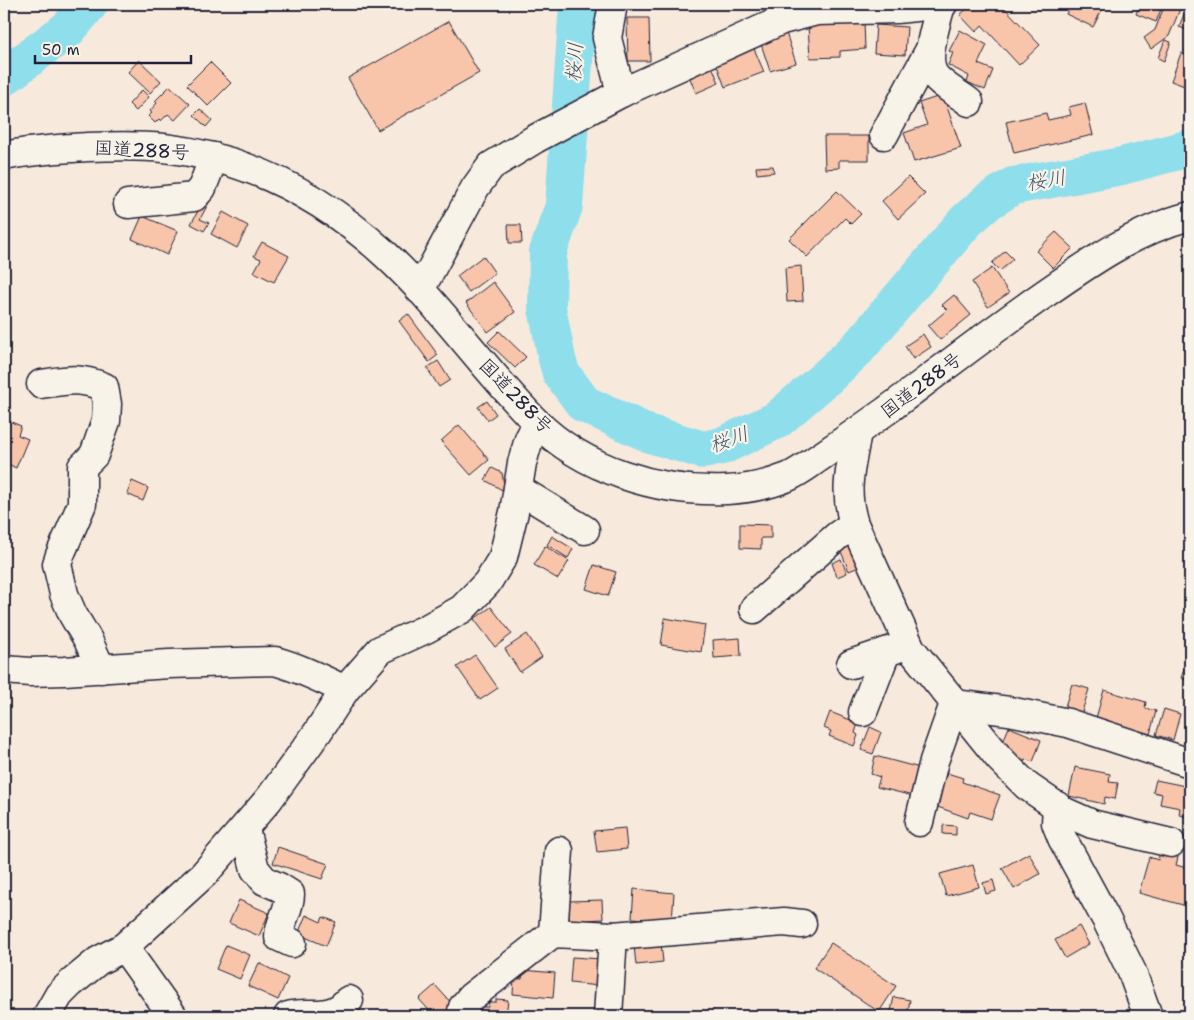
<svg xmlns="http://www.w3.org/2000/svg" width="1194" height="1020" font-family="'Shantell Sans','Klee One',sans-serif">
<rect width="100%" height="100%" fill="#f7eadc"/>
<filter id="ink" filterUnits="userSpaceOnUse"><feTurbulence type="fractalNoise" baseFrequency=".02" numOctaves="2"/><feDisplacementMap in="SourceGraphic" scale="10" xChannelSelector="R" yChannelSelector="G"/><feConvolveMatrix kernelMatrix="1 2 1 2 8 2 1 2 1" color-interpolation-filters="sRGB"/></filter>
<g filter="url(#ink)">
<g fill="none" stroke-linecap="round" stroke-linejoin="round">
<g stroke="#8fdeec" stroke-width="38">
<polyline points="578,4 564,206 548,252 547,308 557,359 561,373 584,404 650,434 703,450 722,446 777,420 827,377 858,348 966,221 989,201 1013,186 1122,166 1190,148"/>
<polyline points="4,77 68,29 89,4"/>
</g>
</g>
<g fill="#f9c5aa" stroke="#22223b">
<polygon points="972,4 1001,4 1040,45 1019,65 982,25 976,32 960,15"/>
<polygon points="1071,4 1105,4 1093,27 1066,14"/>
<polygon points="1140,4 1163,4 1156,22 1136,14"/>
<polygon points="1165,4 1182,4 1169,36 1151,49 1144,38 1155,30"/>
<polygon points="1188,4 1190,4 1190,31 1179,27"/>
<polygon points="627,18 649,18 650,61 628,61"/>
<polygon points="449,21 479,73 378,130 348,78"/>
<polygon points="864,22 865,49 840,51 840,57 810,58 808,25"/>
<polygon points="876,25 907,27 905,55 874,53"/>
<polygon points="960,30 987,45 978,64 993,70 985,90 967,82 969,76 948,65 953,53 949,51"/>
<polygon points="786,33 796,63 770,71 760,41"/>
<polygon points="1190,37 1190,53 1185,51"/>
<polygon points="1165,40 1171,42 1164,61 1158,58"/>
<polygon points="752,44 764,72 725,87 714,58"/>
<polygon points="1181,53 1190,57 1190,88 1171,81"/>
<polygon points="139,60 161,81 150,93 128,72"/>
<polygon points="210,62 231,83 208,106 187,85"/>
<polygon points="712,66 719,83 696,93 689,76"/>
<polygon points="170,86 190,104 175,120 168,114 161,121 159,119 155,123 148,116 152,113 150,111 157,103 155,101"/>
<polygon points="142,90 149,97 136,111 129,104"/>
<polygon points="943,95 961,148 914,162 904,133 927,125 919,103"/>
<polygon points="1085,103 1093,135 1014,153 1006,122 1046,113 1048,120 1071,115 1069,107"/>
<polygon points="200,109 212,120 206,127 194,115"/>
<polygon points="824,136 869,136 869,160 839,160 839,168 825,169"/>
<polygon points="773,166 774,172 757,174 756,167"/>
<polygon points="908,177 925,194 898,219 882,201"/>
<polygon points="837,191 861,214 851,224 845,218 807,257 789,239"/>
<polygon points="208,192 213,195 200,219 209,223 204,231 191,224"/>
<polygon points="223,212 248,226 237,248 211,234"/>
<polygon points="142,216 178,231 167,255 132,239"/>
<polygon points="508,225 521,225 522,243 509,243"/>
<polygon points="1056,232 1073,248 1053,268 1036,251"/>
<polygon points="262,242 289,256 274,282 254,272 261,259 254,256"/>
<polygon points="1005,251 1013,259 1000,271 992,263"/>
<polygon points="483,256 495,273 469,292 457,276"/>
<polygon points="801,266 803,301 787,302 785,268"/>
<polygon points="992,268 1009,293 988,307 972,282"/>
<polygon points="493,282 515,312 488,332 466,303"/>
<polygon points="954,295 971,315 940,340 928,326 947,310 942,305"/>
<polygon points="408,314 438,355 429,362 399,321"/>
<polygon points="499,331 526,357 515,368 488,342"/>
<polygon points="923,334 931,347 913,359 905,346"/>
<polygon points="438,361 450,380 439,387 427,368"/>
<polygon points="487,401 496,414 488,420 478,407"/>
<polygon points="4,419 21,426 18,435 28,439 16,468 4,462"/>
<polygon points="459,425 489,460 471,475 441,441"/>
<polygon points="492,468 502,473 504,485 502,490 485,480"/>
<polygon points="132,481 148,488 143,501 127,494"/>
<polygon points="740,524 771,525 771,538 761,538 761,549 740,548"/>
<polygon points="552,536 573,549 568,558 547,545"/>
<polygon points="855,543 864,565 849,571 840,549"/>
<polygon points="545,546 569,561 558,579 534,565"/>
<polygon points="841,559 847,573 837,577 832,563"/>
<polygon points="594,565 616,572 608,596 586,589"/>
<polygon points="491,607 512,634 495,647 474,619"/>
<polygon points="665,618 705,625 701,652 661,645"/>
<polygon points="527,634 542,657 520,672 505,649"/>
<polygon points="740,638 741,656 714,658 713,640"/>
<polygon points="475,655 498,688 480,700 457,667"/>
<polygon points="1188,658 1190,659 1190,681 1181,678"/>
<polygon points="1072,684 1089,689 1080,718 1063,713"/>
<polygon points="1104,690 1146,702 1145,708 1156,711 1150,734 1096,718"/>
<polygon points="1164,709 1180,714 1173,740 1156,735"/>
<polygon points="830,712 858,723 855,733 858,735 854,746 829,736 831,731 824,728"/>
<polygon points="870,727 881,732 873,754 861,750"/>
<polygon points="1009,727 1041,740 1033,762 1025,759 1023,764 1000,749"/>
<polygon points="875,756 920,768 913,796 877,787 880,777 871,774"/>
<polygon points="1075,767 1110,774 1109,782 1118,783 1115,799 1105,797 1104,804 1069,796"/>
<polygon points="947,773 963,778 962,782 1000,795 991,819 970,812 968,818 935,806"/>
<polygon points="1156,780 1190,787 1190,817 1179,815 1180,808 1160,804 1162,794 1153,792"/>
<polygon points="943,825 956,826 956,835 943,834"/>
<polygon points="625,828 627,849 597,852 594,831"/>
<polygon points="278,847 328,864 322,879 273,863"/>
<polygon points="1160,852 1178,857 1176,865 1190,869 1190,907 1139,893 1149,857 1158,860"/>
<polygon points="1029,853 1040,874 1014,889 1002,868"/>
<polygon points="973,865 979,887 946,896 940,874"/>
<polygon points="993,880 996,891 986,894 983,883"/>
<polygon points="634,889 674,893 672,921 632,918"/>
<polygon points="239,900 269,913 259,936 229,923"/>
<polygon points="602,900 603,919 569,921 568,901"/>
<polygon points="306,915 321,922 323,917 336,922 326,946 298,934"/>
<polygon points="1079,926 1089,944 1065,958 1055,940"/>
<polygon points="661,943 663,962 636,965 634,946"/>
<polygon points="831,943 896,986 879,1012 814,968"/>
<polygon points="226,945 250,955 240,979 216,969"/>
<polygon points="572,957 601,959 599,986 570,983"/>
<polygon points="259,963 288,978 278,1000 248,986"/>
<polygon points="523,970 555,973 553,998 513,994 514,978 522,979"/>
<polygon points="435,985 454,1006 442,1016 434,1016 419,999"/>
<polygon points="894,997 910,1000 907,1016 890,1016"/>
<polygon points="496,999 508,1000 506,1016 471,1016 471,1012 481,1013 481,1007 488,1007 489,1002 496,1002"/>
</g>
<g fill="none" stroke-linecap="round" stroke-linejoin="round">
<defs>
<g id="minor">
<polyline points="613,4 607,38 621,93"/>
<path d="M941,5C936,24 923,60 935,76C944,87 959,94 969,102"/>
<polyline points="884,135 930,49"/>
<polyline points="128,204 194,197 202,188 214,157"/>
<polyline points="420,290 475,188 491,166 535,139 621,93 782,20 817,11 897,9 943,4"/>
<path d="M41,384C68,380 79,377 104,387L107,404L106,421L94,455L82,467V504L60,555L57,564L64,594L73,615L88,640L101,669"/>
<path d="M857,432C851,468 843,488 854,524L911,649L999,758L1027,786L1065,812L1092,824L1171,843"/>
<polyline points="518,489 585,530"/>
<polyline points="754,609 837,536 854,524"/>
<polyline points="851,664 898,648"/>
<path d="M4,670L30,672L64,671L169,664L275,661C300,668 322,679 345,690"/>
<polyline points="863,712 886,652"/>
<polyline points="1057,806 1056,823 1062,838 1106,919 1132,972 1148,1016"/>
<polyline points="919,822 934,761 954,704 1009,711 1068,723 1190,763"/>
<path d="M245,829L255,869L265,881L279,887L290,894C290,910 279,922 279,937L292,943"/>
<polyline points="553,933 559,851"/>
<polyline points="613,936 784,922 802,924"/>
<polyline points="124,947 173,1016"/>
<polyline points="47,1016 59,995 70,984 98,961 124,947 204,874 269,799 317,733 345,690 380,650 426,629 462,609 487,583 503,557 514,512 522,463 529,439 537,423"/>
<path d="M288,1016C304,1011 321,1018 336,1010C341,1008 345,1003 349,1000"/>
<polyline points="461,1016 463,1007 471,997 553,933 613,936 608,1016"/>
</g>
<path id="highway" d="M4,156C33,150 58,149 87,147C112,146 138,145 164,148C250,158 322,196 386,255C440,305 483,368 535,421C584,470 659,493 727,490C748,489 768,485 788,477C800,472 812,462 823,455C845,440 865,426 886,411C938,372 990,332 1043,295C1089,263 1136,230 1190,216"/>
</defs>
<use href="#minor" stroke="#22223b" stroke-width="31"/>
<use href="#highway" stroke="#22223b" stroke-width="31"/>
<use href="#minor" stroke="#f7f3e8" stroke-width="28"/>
<use href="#highway" stroke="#f7f3e8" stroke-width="28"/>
</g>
</g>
<g text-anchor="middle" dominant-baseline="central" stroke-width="4.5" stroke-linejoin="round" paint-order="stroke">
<g font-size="19" fill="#22223b" stroke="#f7f3e8">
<text transform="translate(142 150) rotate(3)">国道288号</text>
<text transform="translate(921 385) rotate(-37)">国道288号</text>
<text transform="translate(516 396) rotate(46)">国道288号</text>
</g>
<g font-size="20" font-style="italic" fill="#3d5167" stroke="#f7f3e8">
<text transform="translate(574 62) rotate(-86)">桜川</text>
<text transform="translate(1046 180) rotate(-10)">桜川</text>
<text transform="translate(729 439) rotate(-19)">桜川</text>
</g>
</g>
<rect width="1194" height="1020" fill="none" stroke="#f7f3e8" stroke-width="20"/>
<rect x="10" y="10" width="1174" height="1000" fill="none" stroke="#22223b" stroke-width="2" filter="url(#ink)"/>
<path d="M35 55v8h156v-8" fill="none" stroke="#22223b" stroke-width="2.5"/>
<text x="42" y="55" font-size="15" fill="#22223b" stroke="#f7f3e8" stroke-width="4" paint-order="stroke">50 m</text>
</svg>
